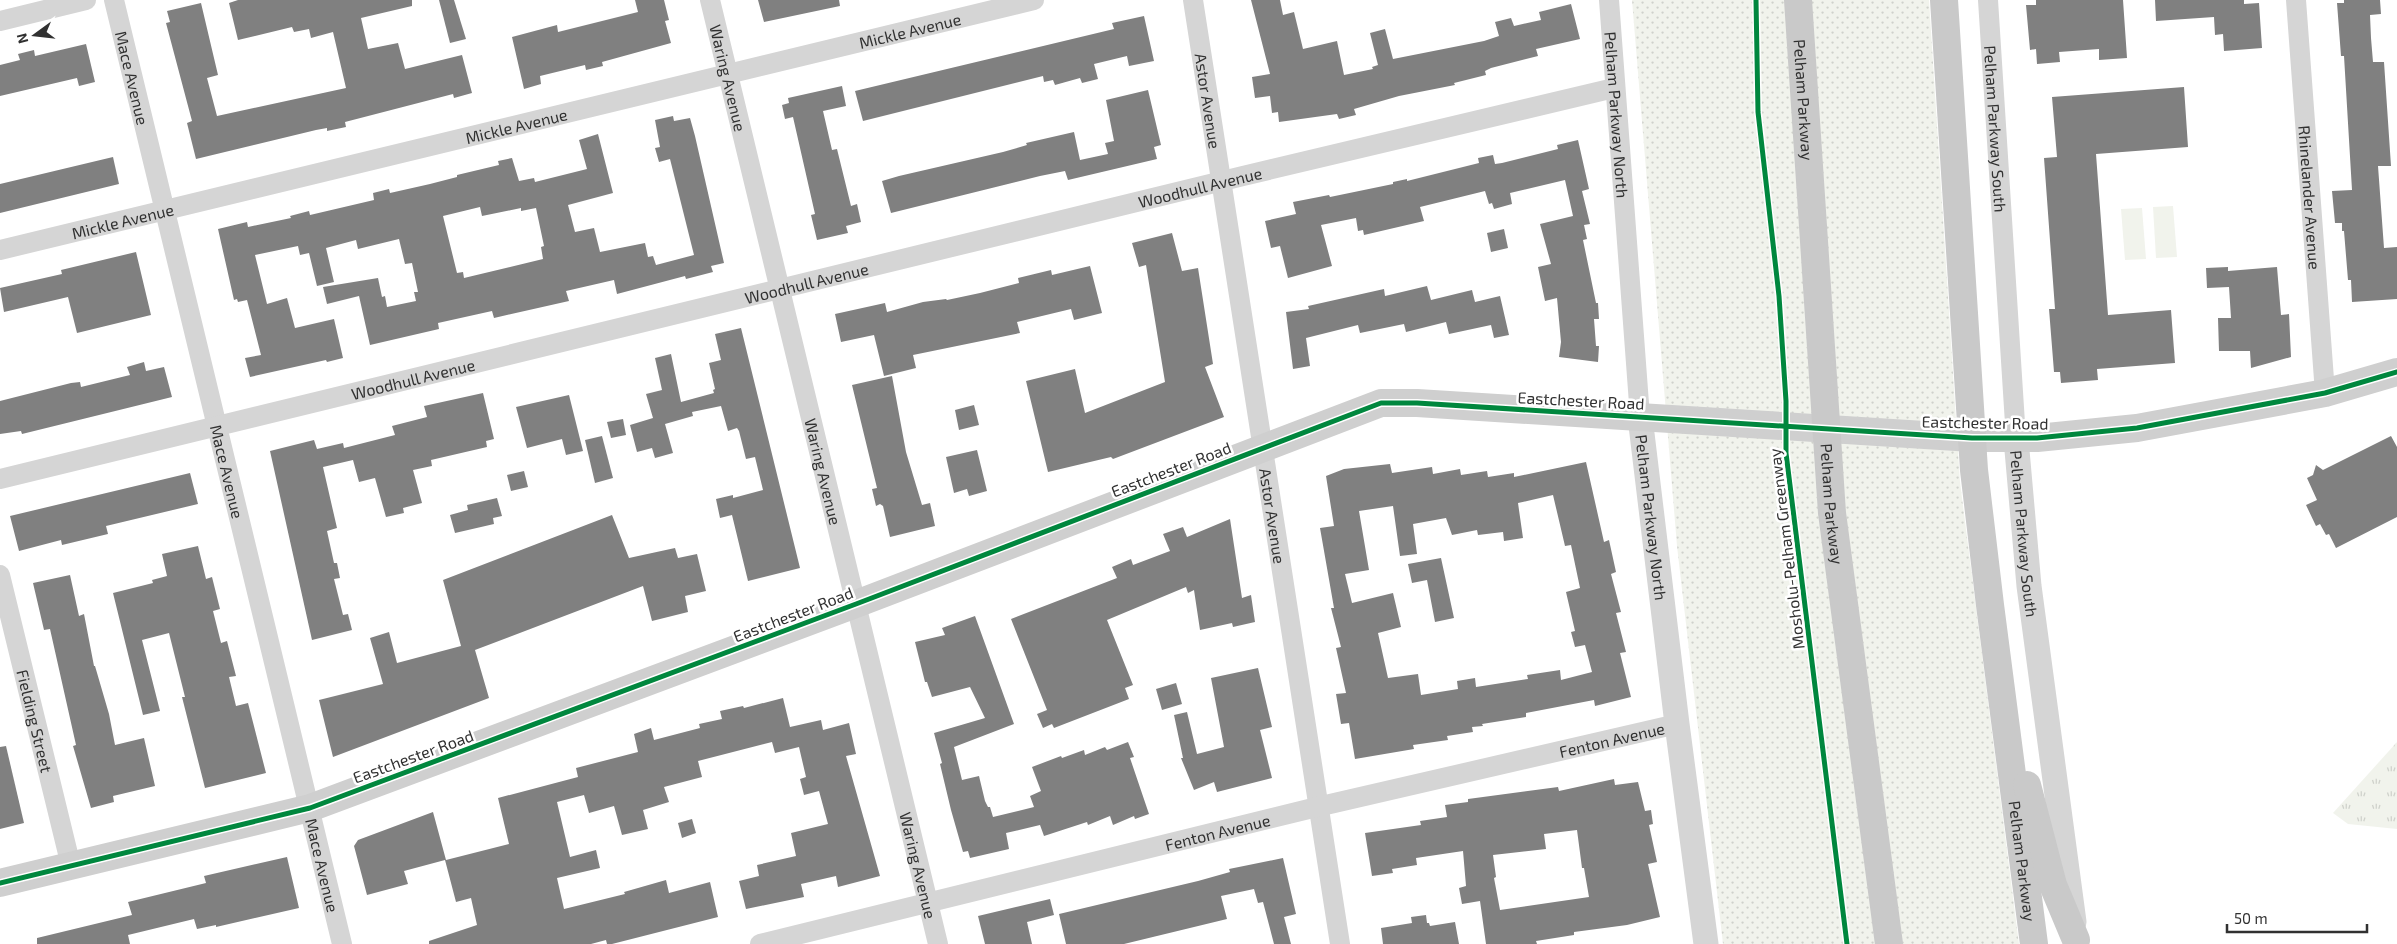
<svg xmlns="http://www.w3.org/2000/svg" width="2397" height="944" font-family="'Exo 2',sans-serif">
<defs>
<pattern id="grass-tufts" width="24" height="20" patternUnits="userSpaceOnUse" patternTransform="scale(1.25)"><rect width="24" height="20" fill="#f1f3ec"/><path d="M3 7l-1-3M5 7V3M7 7l1-3M15 17l-1-3M17 17v-4M19 17l1-3" fill="none" stroke="#cfd1cb"/></pattern>
<pattern id="park-dots" width="8" height="8" patternUnits="userSpaceOnUse" patternTransform="scale(1.25)"><rect width="8" height="8" fill="#f1f3ec"/><path d="M2 2h.1M6 6h.1" fill="none" stroke="#cfd1cb" stroke-width="1.8" stroke-linecap="round"/></pattern>
</defs>
<rect width="100%" height="100%" fill="#fff"/>
<polygon fill="url(#grass-tufts)" points="2397,742 2397,829 2348,824 2333,813"/>
<polygon fill="url(#park-dots)" points="1632,0 1929,0 1960,482 2019,944 1723,944 1677,546"/>
<g fill="#f1f3ec">
<polygon points="2173,206 2177,257 2156,258 2153,207"/>
<polygon points="2142,208 2146,259 2125,260 2121,209"/>
</g>
<g fill="#808080" fill-rule="evenodd">
<polygon points="238,0 412,0 412,6 361,18 368,49 398,43 405,69 462,55 472,93 454,98 453,94 345,122 346,127 327,131 327,128 316,130 196,159 187,123 192,121 166,23 170,22 167,11 201,3 218,75 207,78 217,116 346,88 333,32 311,38 309,29 294,32 292,27 238,40 229,3"/>
<polygon points="439,0 454,0 466,39 450,43"/>
<polygon points="635,0 664,0 669,20 665,21 671,43 602,62 603,66 586,70 585,65 540,76 541,84 524,89 512,37 557,25 558,32 638,12"/>
<polygon points="758,0 839,0 840,6 764,22"/>
<polygon points="1251,0 1280,0 1283,15 1294,12 1303,49 1337,41 1344,75 1373,69 1372,67 1378,65 1370,33 1385,29 1393,59 1484,41 1499,36 1495,22 1511,18 1514,26 1541,20 1539,12 1571,4 1580,39 1536,49 1538,56 1491,68 1485,71 1486,75 1454,83 1455,85 1399,96 1354,109 1356,115 1339,119 1337,114 1279,122 1278,112 1272,113 1270,96 1255,98 1252,77 1270,74"/>
<polygon points="2036,0 2123,0 2127,58 2099,60 2099,49 2059,52 2060,62 2037,64 2036,49 2030,50 2026,5 2036,5"/>
<polygon points="2155,0 2244,0 2244,4 2259,3 2262,48 2224,51 2223,34 2215,35 2214,17 2156,21"/>
<polygon points="2344,0 2380,0 2381,14 2370,15 2371,38 2373,62 2384,62 2391,166 2378,166 2384,248 2397,247 2397,299 2352,302 2351,280 2348,280 2344,231 2342,231 2342,223 2335,223 2332,191 2352,190 2344,56 2341,56 2337,3 2344,3"/>
<polygon points="1144,16 1154,61 1129,66 1127,56 1094,64 1098,79 1082,83 1080,78 1055,85 1053,80 1044,82 1043,76 863,121 855,91 1114,29 1112,23"/>
<polygon points="86,44 95,82 79,86 77,78 0,96 0,65 20,60 18,54 34,50 35,56"/>
<polygon points="842,86 846,106 823,111 832,150 837,149 851,206 857,204 861,222 846,226 848,233 817,240 811,215 815,214 793,117 785,119 782,105 789,103 788,98"/>
<polygon points="2184,87 2188,147 2096,154 2108,315 2171,310 2175,363 2097,369 2098,380 2061,383 2060,372 2054,372 2049,309 2055,309 2044,158 2057,157 2052,97"/>
<polygon points="1148,90 1161,145 1154,147 1157,159 1068,180 1065,171 1040,176 891,213 882,181 899,176 1003,152 1027,145 1026,143 1074,132 1080,160 1108,154 1105,143 1114,141 1106,100"/>
<path d="M673,116L674,121L690,118L695,136L724,263L711,266L713,272L686,279L685,276L617,294L614,280L566,291L569,301L494,318L492,311L438,323L439,329L370,345L359,296L327,304L323,287L378,278L382,297L385,296L387,307L416,301L414,292H418L412,263L405,264L399,239L358,249L356,240L326,248L334,282L317,286L309,253L300,255L298,246L255,255L267,304L287,298L295,328L334,319L343,358L327,362L326,360L250,377L245,358L261,355L247,300L238,302L237,299L234,300L218,229L247,222L248,227L291,218L290,216L309,211L310,215L374,200L373,193L389,189L390,193L430,184L457,177V175L499,165L498,161L512,158L519,181L534,178L535,182L587,169L579,140L598,134L613,193L568,205L575,232L594,228L600,252L645,243L648,257L653,256L656,265L694,255L670,159L659,162L655,148L660,147L655,120ZM480,207L482,216L521,208V211L536,208L544,246L541,247L543,259L464,278L463,272L457,273L443,216Z"/>
<polygon points="1578,140 1589,189 1582,191 1590,224 1584,225 1587,239 1583,240 1596,303 1598,303 1599,319 1594,319 1596,346 1599,346 1598,362 1559,357 1561,342 1557,298 1545,301 1538,267 1551,264 1540,224 1573,216 1565,180 1510,193 1512,204 1494,209 1492,203 1489,204 1485,191 1420,207 1424,221 1364,235 1363,230 1358,231 1356,218 1321,225 1332,266 1288,278 1280,246 1271,248 1265,221 1296,214 1293,202 1329,195 1330,197 1393,184 1393,182 1407,179 1407,181 1479,163 1478,158 1493,155 1495,164 1502,163 1558,149 1557,145"/>
<polygon points="113,157 119,184 0,213 0,184"/>
<polygon points="1504,229 1508,248 1491,252 1487,233"/>
<polygon points="1172,233 1182,271 1198,268 1213,364 1205,367 1224,417 1113,459 1111,457 1048,472 1026,381 1075,369 1085,413 1165,382 1146,265 1139,267 1132,243"/>
<polygon points="136,252 151,315 77,333 68,297 4,312 0,288 62,274 61,270"/>
<polygon points="1090,266 1102,313 1074,320 1071,309 1017,322 1020,333 913,355 916,368 884,376 874,335 841,342 835,314 885,303 887,312 923,302 946,299 947,300 980,293 1019,283 1018,278 1051,270 1052,275"/>
<polygon points="2228,267 2228,271 2277,267 2281,315 2289,314 2291,357 2251,368 2250,351 2219,351 2218,318 2231,318 2229,287 2207,288 2206,268"/>
<polygon points="1427,286 1431,300 1472,290 1475,302 1500,296 1509,335 1494,338 1491,325 1449,334 1446,322 1406,332 1404,324 1360,333 1358,325 1306,338 1310,366 1293,369 1286,312 1309,309 1308,306 1384,289 1385,296"/>
<polygon points="741,328 800,568 748,581 732,515 720,518 716,499 733,495 733,498 763,490 755,457 746,459 739,431 737,428 728,431 721,406 692,412 693,416 665,424 673,453 655,458 652,448 637,452 630,425 653,418 646,394 662,390 655,358 671,354 681,402 714,393 713,390 715,389 709,363 721,360 715,334"/>
<polygon points="144,362 146,371 164,367 172,397 22,434 21,431 0,434 0,401 71,383 80,382 81,387 130,375 127,367"/>
<polygon points="892,376 906,452 922,505 930,503 935,526 890,537 883,506 880,504 876,506 872,489 877,488 852,385"/>
<polygon points="483,393 494,439 486,441 487,447 431,460 432,466 413,470 422,503 403,508 404,513 386,517 375,478 359,482 353,460 323,467 337,528 327,531 334,563 337,563 340,578 334,579 343,615 348,614 352,630 312,640 270,451 314,440 317,449 343,443 344,448 395,435 392,426 427,417 424,406"/>
<polygon points="569,395 583,451 566,455 562,439 527,448 516,407"/>
<polygon points="974,405 979,425 959,430 955,410"/>
<polygon points="623,419 626,435 611,438 607,422"/>
<polygon points="602,436 613,478 595,483 585,440"/>
<polygon points="2391,436 2397,447 2397,517 2336,548 2329,534 2326,535 2320,524 2316,526 2306,505 2317,500 2307,478 2313,475 2316,465 2323,470"/>
<polygon points="977,450 987,491 969,496 967,489 954,493 946,457"/>
<path d="M1586,462L1604,542L1609,540L1616,572L1611,574L1621,612L1616,613L1626,652L1620,653L1631,697L1595,706L1594,700L1526,713V717L1482,724L1483,726L1472,727L1473,732L1447,736L1448,740L1413,745L1414,749L1355,759L1349,723L1341,724L1336,694L1346,693L1336,648L1341,647L1331,608H1334L1320,528L1334,526L1326,476L1344,469L1390,464L1392,473L1432,467L1433,474L1460,469L1461,475L1487,471L1488,477L1514,473V477ZM1553,495L1565,546L1571,545L1580,588L1566,592L1575,631L1571,632L1575,647L1585,645L1592,672L1561,680L1560,670L1527,675L1528,679L1476,687L1475,678L1457,681L1458,689L1421,695L1418,674L1388,678L1378,633L1401,627L1393,593L1352,603L1345,574L1369,570L1359,511L1393,506L1400,556L1417,554L1413,524L1446,518L1452,535L1477,530L1478,535L1503,532L1504,541L1523,538L1518,503Z"/>
<polygon points="524,471 528,487 511,491 507,475"/>
<polygon points="190,473 198,504 106,526 108,534 62,545 61,540 19,551 10,516"/>
<polygon points="497,498 502,516 493,518 494,524 455,533 450,515 468,510 467,505"/>
<polygon points="612,515 629,558 675,548 678,558 697,554 706,591 685,596 688,612 652,621 643,586 475,650 489,698 333,757 319,700 383,684 370,638 389,632 397,663 461,646 443,580"/>
<polygon points="1230,519 1242,598 1251,595 1255,622 1233,627 1232,623 1200,630 1194,590 1188,593 1186,587 1107,620 1133,685 1125,688 1129,699 1054,728 1052,724 1043,728 1037,714 1047,710 1011,619 1117,578 1112,567 1131,559 1133,565 1170,551 1163,534 1183,527 1187,537"/>
<polygon points="198,546 206,579 212,577 220,609 213,611 221,643 227,641 236,676 229,677 236,706 248,703 266,773 205,788 182,697 185,697 169,633 142,640 160,711 143,715 113,593 153,583 152,580 167,576 162,554"/>
<polygon points="1441,558 1454,618 1435,622 1427,580 1412,583 1408,564"/>
<polygon points="70,575 79,616 84,614 94,666 95,666 109,714 115,745 144,738 155,786 113,796 114,802 91,808 73,746 76,745 50,629 44,630 33,583"/>
<polygon points="975,616 1014,724 954,747 962,780 979,776 985,801 988,807 990,807 993,817 1034,807 1030,796 1041,791 1032,767 1061,756 1062,758 1084,750 1085,755 1105,747 1107,750 1128,742 1134,757 1130,758 1149,814 1135,819 1134,816 1113,825 1110,816 1088,825 1087,822 1044,836 1040,825 1006,833 1009,849 970,858 968,851 963,852 951,810 940,764 942,763 934,733 985,718 970,687 932,697 927,682 925,682 915,642 945,635 942,628"/>
<polygon points="1258,668 1272,727 1260,730 1272,778 1217,792 1214,782 1194,790 1181,758 1183,758 1174,715 1187,712 1197,754 1224,747 1211,678"/>
<polygon points="1176,683 1182,704 1162,710 1156,689"/>
<polygon points="783,698 790,727 821,720 823,730 849,723 856,754 846,756 880,876 838,887 836,876 801,884 804,897 746,909 739,881 759,876 757,865 796,856 791,833 828,824 819,791 804,795 800,779 806,777 799,747 775,753 772,742 698,761 702,777 664,787 669,802 643,810 648,829 622,835 614,806 589,813 584,795 557,802 570,857 596,850 600,868 557,878 564,909 625,894 624,892 666,880 669,893 710,882 718,917 612,944 607,944 606,940 591,944 429,944 429,941 477,925 471,898 456,902 445,860 404,871 408,884 367,895 354,846 358,840 433,812 446,860 509,844 498,798 578,777 576,768 638,752 634,734 651,728 654,740 700,728 699,724 722,719 720,711 743,706 744,708"/>
<polygon points="6,746 24,823 0,829 0,747"/>
<path d="M1614,779L1615,785L1638,782L1645,811L1651,810L1653,824L1649,825L1657,862L1648,864L1660,917L1627,925L1574,932V935L1536,941L1537,944H1486L1480,901L1462,904L1459,888L1466,886L1463,851L1416,858L1417,865L1392,869L1393,873L1372,876L1365,833L1421,825L1420,821L1447,817L1445,805L1468,802V799L1558,787L1559,791ZM1577,830L1582,868H1584L1589,897L1500,910L1494,878L1496,877L1493,855L1546,849L1544,834Z"/>
<polygon points="692,819 696,833 682,838 678,823"/>
<polygon points="287,857 299,908 216,927 216,925 197,929 194,919 128,935 130,944 37,944 37,938 132,915 128,902 206,883 204,876"/>
<polygon points="1283,858 1296,914 1284,917 1291,944 1274,944 1263,902 1258,903 1254,889 1221,896 1227,919 1124,944 1066,944 1059,914 1198,881 1230,872 1229,869"/>
<polygon points="1050,899 1054,915 1027,922 1032,944 985,944 978,916"/>
<polygon points="1426,915 1427,923 1429,923 1430,926 1455,922 1459,944 1383,944 1381,928 1412,923 1411,917"/>
</g>
<g fill="none" stroke-linecap="round" stroke-linejoin="round">
<g stroke="#d5d5d5" stroke-width="20">
<path id="s1" d="M114,0L342,944"/>
<path id="s2" d="M710,0L938,944"/>
<path id="s3" d="M1193,0L1340,944"/>
<path id="s4" d="M1609,0L1640,417"/>
<path id="s5" d="M1988,0L2016,439"/>
<path id="s6" d="M2296,0L2325,393"/>
<polyline points="0,21 86,0"/>
<path id="s7" d="M0,250L1034,0"/>
<path id="s8" d="M0,479L1243,176L1614,88"/>
<path id="s9" d="M0,575L71,866"/>
<path id="s10" d="M760,944L1317,807L1677,724"/>
</g>
<g stroke="#d5d5d5" stroke-width="25">
<path id="s11" d="M1640,417L1677,724L1706,944"/>
<path id="s12" d="M2016,439L2029,586L2074,922"/>
</g>
<polyline stroke="#cfcfcf" stroke-width="28" points="0,883 310,808 856,604 1381,403 1417,403 1972,438 2037,438 2137,428 2325,393 2397,372"/>
<g stroke="#c9c9c9" stroke-width="28">
<path id="s13" d="M1798,0L1832,513L1889,944"/>
<path id="s14" d="M1944,0L1974,470L1990,605L2034,944"/>
<polyline points="2027,785 2053,885 2076,940"/>
</g>
<defs>
<g id="cycleway">
<polyline points="1756,0 1758,112 1779,296 1786,401 1786,453 1847,944"/>
<polyline points="0,883 310,808 856,604 1381,403 1417,403 1972,438 2037,438 2137,428 2325,393 2397,372"/>
</g>
</defs>
<use href="#cycleway" stroke="#fff" stroke-width="8"/>
<use href="#cycleway" stroke="#00873e" stroke-width="5"/>
</g>
<g text-anchor="middle" dominant-baseline="central" stroke-width="5" stroke-linejoin="round" paint-order="stroke">
<g font-size="16" fill="#313131" stroke="#fff">
<text stroke="none"><textPath href="#s7" startOffset="936">Mickle Avenue</textPath></text>
<text stroke="none"><textPath href="#s1" startOffset="80">Mace Avenue</textPath></text>
<text stroke="none"><textPath href="#s2" startOffset="80">Waring Avenue</textPath></text>
<text stroke="none"><textPath href="#s13" startOffset="100">Pelham Parkway</textPath></text>
<text stroke="none"><textPath href="#s3" startOffset="102">Astor Avenue</textPath></text>
<text stroke="none"><textPath href="#s4" startOffset="115">Pelham Parkway North</textPath></text>
<text stroke="none"><textPath href="#s7" startOffset="531">Mickle Avenue</textPath></text>
<text stroke="none"><textPath href="#s5" startOffset="129">Pelham Parkway South</textPath></text>
<text stroke="none"><textPath href="#s8" startOffset="1235">Woodhull Avenue</textPath></text>
<text stroke="none"><textPath href="#s6" startOffset="198">Rhinelander Avenue</textPath></text>
<text stroke="none"><textPath href="#s7" startOffset="126">Mickle Avenue</textPath></text>
<text stroke="none"><textPath href="#s8" startOffset="830">Woodhull Avenue</textPath></text>
<text stroke="none"><textPath href="#s8" startOffset="425">Woodhull Avenue</textPath></text>
<text transform="translate(1581 400) rotate(3)">Eastchester Road</text>
<text transform="translate(1985 422) rotate(1)">Eastchester Road</text>
<text transform="translate(1171 469) rotate(-21)">Eastchester Road</text>
<text stroke="none"><textPath href="#s1" startOffset="485">Mace Avenue</textPath></text>
<text stroke="none"><textPath href="#s2" startOffset="485">Waring Avenue</textPath></text>
<text stroke="none"><textPath href="#s13" startOffset="505">Pelham Parkway</textPath></text>
<text stroke="none"><textPath href="#s3" startOffset="522">Astor Avenue</textPath></text>
<text stroke="none"><textPath href="#s11" startOffset="101">Pelham Parkway North</textPath></text>
<text stroke="none"><textPath href="#s12" startOffset="95">Pelham Parkway South</textPath></text>
<text transform="translate(1786 549) rotate(-97)">Mosholu-Pelham Greenway</text>
<text transform="translate(793 614) rotate(-21)">Eastchester Road</text>
<text stroke="none"><textPath href="#s9" startOffset="150">Fielding Street</textPath></text>
<text stroke="none"><textPath href="#s10" startOffset="876">Fenton Avenue</textPath></text>
<text transform="translate(413 756) rotate(-20)">Eastchester Road</text>
<text stroke="none"><textPath href="#s10" startOffset="471">Fenton Avenue</textPath></text>
<text stroke="none"><textPath href="#s14" startOffset="865">Pelham Parkway</textPath></text>
<text stroke="none"><textPath href="#s1" startOffset="890">Mace Avenue</textPath></text>
<text stroke="none"><textPath href="#s2" startOffset="890">Waring Avenue</textPath></text>
</g>
</g>
<g transform="translate(35 35) rotate(255)" stroke="#ffffff" stroke-width="4" paint-order="stroke">
<path d="M0-4L9 19L0 12L-9 19Z" fill="#313131"/>
<text y="-8" font-size="14" font-weight="bold" text-anchor="middle" fill="#313131">N</text>
</g>
<path d="M2227 924v8h140v-8" fill="none" stroke="#313131" stroke-width="2.5"/>
<text x="2234" y="924" font-size="15" fill="#313131" stroke="#ffffff" stroke-width="4" paint-order="stroke">50 m</text>
</svg>
